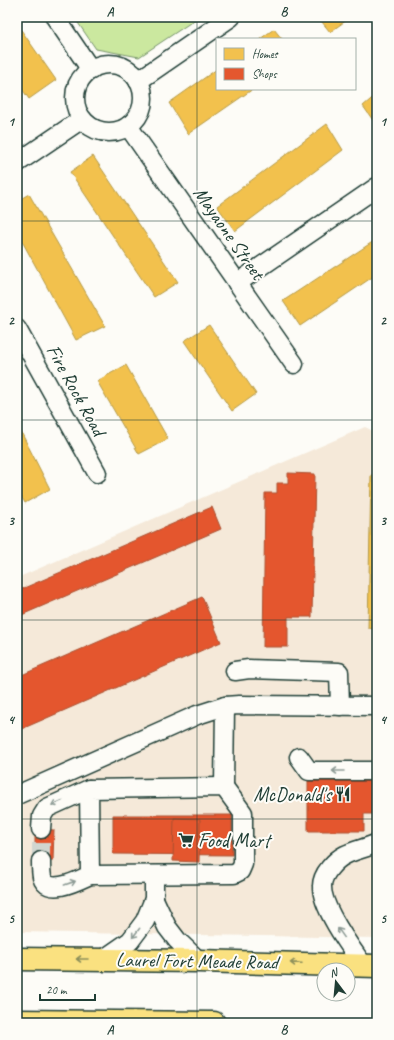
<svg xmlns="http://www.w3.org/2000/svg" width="394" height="1040" font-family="Caveat,sans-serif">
<rect width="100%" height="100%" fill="#fdfcf7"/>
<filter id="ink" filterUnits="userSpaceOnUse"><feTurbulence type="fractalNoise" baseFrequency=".025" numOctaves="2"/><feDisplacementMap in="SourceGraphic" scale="8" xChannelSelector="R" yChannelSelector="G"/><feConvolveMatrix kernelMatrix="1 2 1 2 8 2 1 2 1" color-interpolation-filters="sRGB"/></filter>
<g filter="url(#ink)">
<polygon fill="#f5e9d9" points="365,427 377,433 377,938 17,932 17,578"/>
<polygon fill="#cbe89f" stroke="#75926a" points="74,17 199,17 139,57 96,49"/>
<g fill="#f2c14e" stroke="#b39946">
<polygon points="318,17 351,17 330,32"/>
<polygon points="17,24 56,80 29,99 17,82"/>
<polygon points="274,29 282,39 260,39"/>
<polygon points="217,69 217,89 253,89 188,134 169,103"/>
<polygon points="377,94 377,126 363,106"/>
<polygon points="327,124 343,150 235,231 217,206"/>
<polygon points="93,156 178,282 154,297 70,172"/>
<polygon points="29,194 105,326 76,340 17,232 17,201"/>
<polygon points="377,239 377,274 300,326 283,301"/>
<polygon points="209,325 256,394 232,411 184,341"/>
<polygon points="126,365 168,439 139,454 97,381"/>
<polygon points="20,430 50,489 25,503 17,489 17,431"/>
<polygon points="371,475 377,475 377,645 376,629 368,628"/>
</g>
<g fill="#e4572e" stroke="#a94f30">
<polygon points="288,473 315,474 312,617 288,617 288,647 263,647 265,493 277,493 277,483 288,483"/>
<polygon points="212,507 221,529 17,617 17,591"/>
<polygon points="202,597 221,642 17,731 17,677"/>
<polygon points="308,773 377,773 377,814 364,814 364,831 308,831"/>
<polygon points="113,815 232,815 232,855 113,854"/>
<polygon points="174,818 200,819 199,862 173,861"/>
<polygon points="35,829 54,830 53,861 35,861"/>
</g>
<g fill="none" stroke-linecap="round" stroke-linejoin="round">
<polyline stroke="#d1d6d0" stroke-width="18" stroke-dasharray="18 9" stroke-linecap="butt" points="41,861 41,829"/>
<defs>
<g id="minor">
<polyline points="55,17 91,70"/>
<circle cx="109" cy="98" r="34"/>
<polyline points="138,81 231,17"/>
<polyline points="128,126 294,364"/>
<polyline points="17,163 82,119"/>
<polyline points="237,283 377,187"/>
<polyline points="17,329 97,473"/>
<polyline points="235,671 249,669 339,672 340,706"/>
<polyline points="299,757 309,771 377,771"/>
<polygon points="224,787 243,813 243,864 240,871 234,874 90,875 89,789"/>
<polyline points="224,787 225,706"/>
<polyline points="17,795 197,715 225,706 239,705 377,706"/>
<polyline points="41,829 42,816 47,808 89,789"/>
<path d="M41,861C41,866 41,872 42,877C47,897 79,880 90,875"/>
<polyline points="154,899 167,927 177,940 199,961"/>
<polyline points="104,959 130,941 145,921 154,899 154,875"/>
<path d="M363,965C351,948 321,907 322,886C322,874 335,860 345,855C355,850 367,848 377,843"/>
</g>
<g id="major">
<polyline points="17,959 199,961 377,966"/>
<polyline points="17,1021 214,1023"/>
</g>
</defs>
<use href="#minor" stroke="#1f3d34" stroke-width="21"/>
<use href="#major" stroke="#1f3d34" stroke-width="25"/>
<use href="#minor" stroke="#fdfcf7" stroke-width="18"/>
<use href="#major" stroke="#fae180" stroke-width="22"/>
</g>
<defs><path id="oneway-shaft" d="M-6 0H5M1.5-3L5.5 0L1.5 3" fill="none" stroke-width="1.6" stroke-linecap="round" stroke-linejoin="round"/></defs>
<g stroke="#8e9c96">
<use href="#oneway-shaft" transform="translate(338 771) rotate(-180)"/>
<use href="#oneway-shaft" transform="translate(57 803) rotate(156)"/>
<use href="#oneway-shaft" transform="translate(70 883) rotate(-19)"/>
<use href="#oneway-shaft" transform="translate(136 933) rotate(128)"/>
<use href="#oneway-shaft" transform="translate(341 933) rotate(-125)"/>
</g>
<g stroke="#8c8f5a">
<use href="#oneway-shaft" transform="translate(82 959) rotate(-180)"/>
<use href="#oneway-shaft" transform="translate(296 963) rotate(-178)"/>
</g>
</g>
<path fill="none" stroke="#1f3d34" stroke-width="1" stroke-opacity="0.55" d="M197,17V1023M17,221H377M17,420H377M17,620H377M17,819H377"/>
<defs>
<symbol id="restaurant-bare" viewBox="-9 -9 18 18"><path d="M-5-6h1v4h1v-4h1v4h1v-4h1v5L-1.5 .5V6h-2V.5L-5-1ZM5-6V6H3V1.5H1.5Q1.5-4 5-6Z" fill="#1f3d34" stroke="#fdfcf7" stroke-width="2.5" paint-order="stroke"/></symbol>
<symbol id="supermarket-bare" viewBox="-9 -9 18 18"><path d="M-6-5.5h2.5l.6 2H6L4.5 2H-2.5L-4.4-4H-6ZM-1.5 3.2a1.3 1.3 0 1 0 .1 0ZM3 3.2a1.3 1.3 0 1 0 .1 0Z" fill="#1f3d34" stroke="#fdfcf7" stroke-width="2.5" paint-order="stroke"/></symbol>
</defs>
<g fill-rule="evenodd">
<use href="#restaurant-bare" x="332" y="783" width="22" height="22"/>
<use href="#supermarket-bare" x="175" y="829" width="22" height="22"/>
</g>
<g text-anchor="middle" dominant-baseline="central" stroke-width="4" stroke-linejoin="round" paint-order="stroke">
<g font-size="20" fill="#1f3d34" stroke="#fdfcf7">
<text transform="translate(229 233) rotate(55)">Mayaone Street</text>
<text transform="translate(76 390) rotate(61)">Fire Rock Road</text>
<text transform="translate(197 961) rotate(1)">Laurel Fort Meade Road</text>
</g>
<g font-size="20" fill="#1f3d34" stroke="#fdfcf7" text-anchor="end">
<text x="331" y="794">McDonald's</text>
<text x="198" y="840" text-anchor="start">Food Mart</text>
</g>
</g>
<rect width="394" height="1040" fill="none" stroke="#fdfcf7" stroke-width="44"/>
<rect x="216" y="38" width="140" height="52" fill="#fdfcf7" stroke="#a4b0a9"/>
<rect x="224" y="48" width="20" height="12" fill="#f2c14e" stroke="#a4b0a9"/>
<text x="252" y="58" font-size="12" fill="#1f3d34">Homes</text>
<rect x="224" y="68" width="20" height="12" fill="#e4572e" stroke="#a4b0a9"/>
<text x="252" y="78" font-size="12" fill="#1f3d34">Shops</text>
<g transform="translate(336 982) rotate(344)"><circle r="19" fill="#fdfcf7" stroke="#a4b0a9"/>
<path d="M0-3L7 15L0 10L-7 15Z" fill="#1f3d34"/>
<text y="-6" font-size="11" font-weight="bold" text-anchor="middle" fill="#1f3d34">N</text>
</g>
<path d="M40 994v6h55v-6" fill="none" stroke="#1f3d34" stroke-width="2"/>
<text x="46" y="994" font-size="12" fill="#1f3d34" stroke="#fdfcf7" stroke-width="3" paint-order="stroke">20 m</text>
<rect x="22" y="22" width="350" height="996" fill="none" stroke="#1f3d34" stroke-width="1.5"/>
<g font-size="13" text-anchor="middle" font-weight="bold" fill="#1f3d34">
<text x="110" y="16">A</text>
<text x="284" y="16">B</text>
<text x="11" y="126">1</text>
<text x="383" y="126">1</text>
<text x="11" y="325">2</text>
<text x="383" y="325">2</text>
<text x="11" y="525">3</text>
<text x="383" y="525">3</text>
<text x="11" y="724">4</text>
<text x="383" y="724">4</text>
<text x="11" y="923">5</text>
<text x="383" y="923">5</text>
<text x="110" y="1034">A</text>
<text x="284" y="1034">B</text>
</g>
</svg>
